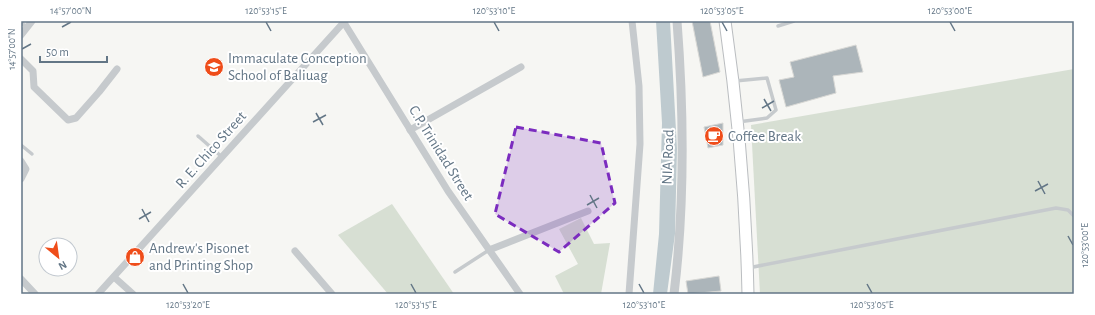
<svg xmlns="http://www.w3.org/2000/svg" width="1095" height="315" font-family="'Alegreya Sans',sans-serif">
<rect width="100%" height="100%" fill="#f6f6f3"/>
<g fill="#d7dfd3">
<polygon points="1074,69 1074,294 760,294 751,125"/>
<polygon points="392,204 454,294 388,294 338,235"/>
<polygon points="581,218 594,244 610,243 601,294 564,294 555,276 578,264 559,229"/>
</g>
<polygon fill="#becacf" points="656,21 670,21 677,149 675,234 667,294 653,294 659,234 662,123"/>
<g fill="#acb5ba" stroke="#d8d8d5">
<polygon points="692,21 710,21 720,72 703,77"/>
<polygon points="856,45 863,72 833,76 836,93 786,107 779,80 794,77 790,62"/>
<polygon points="723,123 723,145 708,148 704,127"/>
<polygon points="719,276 721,291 688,294 686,281"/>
</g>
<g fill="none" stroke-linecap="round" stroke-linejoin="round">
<defs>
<path id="trunk" d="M725,21C738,111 746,203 748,294"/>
</defs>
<use href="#trunk" stroke="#babdc0" stroke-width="13"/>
<g stroke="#c6cacd" stroke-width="3.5">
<polyline points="21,22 27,28"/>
<polyline points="778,26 794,21"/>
<polyline points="735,81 767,78 776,110 767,118 738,122"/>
<polyline points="198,136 222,157"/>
<polyline points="21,145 32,154"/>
<polyline points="748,268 1056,208 1068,210 1074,216"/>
<polyline points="455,272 489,250"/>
</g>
<g stroke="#c6cacd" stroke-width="7">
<polyline points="343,21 448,191 520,294"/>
<polyline points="21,35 32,21"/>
<polyline points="21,59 33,71 34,87 68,120 76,118 99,92 117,69"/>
<polyline points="410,130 521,67"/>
<polyline points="21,161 26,169 21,179"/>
<polyline points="489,250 588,211"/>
<polyline points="295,251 332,294"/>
<polyline points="114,277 133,294"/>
<polyline points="21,279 35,294"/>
<polyline points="98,294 344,22"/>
<polyline points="629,294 640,144 639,86 632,21"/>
</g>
<path stroke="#c6cacd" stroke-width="9" d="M674,294C685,203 684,112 677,21"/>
<use href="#trunk" stroke="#fff" stroke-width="11"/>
</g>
<path fill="#7b2cbf" fill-opacity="0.2" stroke="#7b2cbf" stroke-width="3" stroke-dasharray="8 5" stroke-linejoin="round" d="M516,127L601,143L615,203L559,252L495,214Z"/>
<path fill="none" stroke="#637686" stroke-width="1.5" d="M266,22L271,31M494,22L499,31M722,22L727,31M950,22L955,31M62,27L71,22M22,49L31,44M764,99L771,111M762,108L774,101M316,113L323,125M313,122L326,115M1038,181L1045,194M1035,191L1048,184M590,195L597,208M587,205L599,198M142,209L149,222M139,219L151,212M1068,236L1073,245M183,284L188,293M411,284L416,293M639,284L644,293M867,284L872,293"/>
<defs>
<symbol id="school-disc" viewBox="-11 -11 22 22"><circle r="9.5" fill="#ef4d1a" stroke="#fff"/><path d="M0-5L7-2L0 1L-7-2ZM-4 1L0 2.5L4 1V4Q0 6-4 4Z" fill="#fff"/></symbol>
<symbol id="cafe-disc" viewBox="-11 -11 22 22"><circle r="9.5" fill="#ef4d1a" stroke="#fff"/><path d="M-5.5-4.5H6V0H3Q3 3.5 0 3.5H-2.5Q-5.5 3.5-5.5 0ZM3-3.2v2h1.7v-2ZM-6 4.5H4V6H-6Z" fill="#fff"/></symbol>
<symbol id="shop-disc" viewBox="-11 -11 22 22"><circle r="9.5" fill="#ef4d1a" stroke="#fff"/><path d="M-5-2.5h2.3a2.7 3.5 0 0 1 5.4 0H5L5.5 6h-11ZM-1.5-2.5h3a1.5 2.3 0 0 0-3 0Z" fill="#fff"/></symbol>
</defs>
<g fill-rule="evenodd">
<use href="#school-disc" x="203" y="56" width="22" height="22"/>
<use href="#cafe-disc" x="703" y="125" width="22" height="22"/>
<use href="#shop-disc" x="124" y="246" width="22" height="22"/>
</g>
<g text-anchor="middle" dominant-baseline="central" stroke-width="4" stroke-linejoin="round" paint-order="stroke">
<g font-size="15" fill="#637686" stroke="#fff" text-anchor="start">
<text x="228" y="58">Immaculate Conception<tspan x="228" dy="17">School of Baliuag</tspan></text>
<text x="728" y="136">Coffee Break</text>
<text x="149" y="248">Andrew's Pisonet<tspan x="149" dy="17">and Printing Shop</tspan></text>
</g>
<g font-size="15" fill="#637686" stroke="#fff">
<text transform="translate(211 150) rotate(-48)">R. E. Chico Street</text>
<text transform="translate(441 153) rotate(58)">C.P. Trinidad Street</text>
<text transform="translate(668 157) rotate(-88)">NIA Road</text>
</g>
</g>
<rect width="1095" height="315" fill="none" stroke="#ffffff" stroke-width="44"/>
<g transform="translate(58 257) rotate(151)"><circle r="19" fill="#ffffff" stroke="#c1c8cf"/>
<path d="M0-3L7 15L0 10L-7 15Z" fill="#ef4d1a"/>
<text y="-6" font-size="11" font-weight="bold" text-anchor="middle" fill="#637686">N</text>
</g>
<path d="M40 56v6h67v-6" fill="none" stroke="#637686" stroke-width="2"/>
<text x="46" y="56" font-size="12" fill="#637686" stroke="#ffffff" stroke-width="3" paint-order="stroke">50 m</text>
<rect x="22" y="22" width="1051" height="271" fill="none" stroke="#637686" stroke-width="1.5"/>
<g font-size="10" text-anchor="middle" fill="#637686">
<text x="71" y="14">14°57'00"N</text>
<text x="266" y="14">120°53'15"E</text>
<text x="494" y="14">120°53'10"E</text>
<text x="722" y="14">120°53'05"E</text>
<text x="950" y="14">120°53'00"E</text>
<text transform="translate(11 49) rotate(-90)" y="4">14°57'00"N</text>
<text transform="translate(1084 245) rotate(-90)" y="4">120°53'00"E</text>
<text x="188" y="308">120°53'20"E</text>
<text x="416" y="308">120°53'15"E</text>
<text x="644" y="308">120°53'10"E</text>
<text x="872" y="308">120°53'05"E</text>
</g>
</svg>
